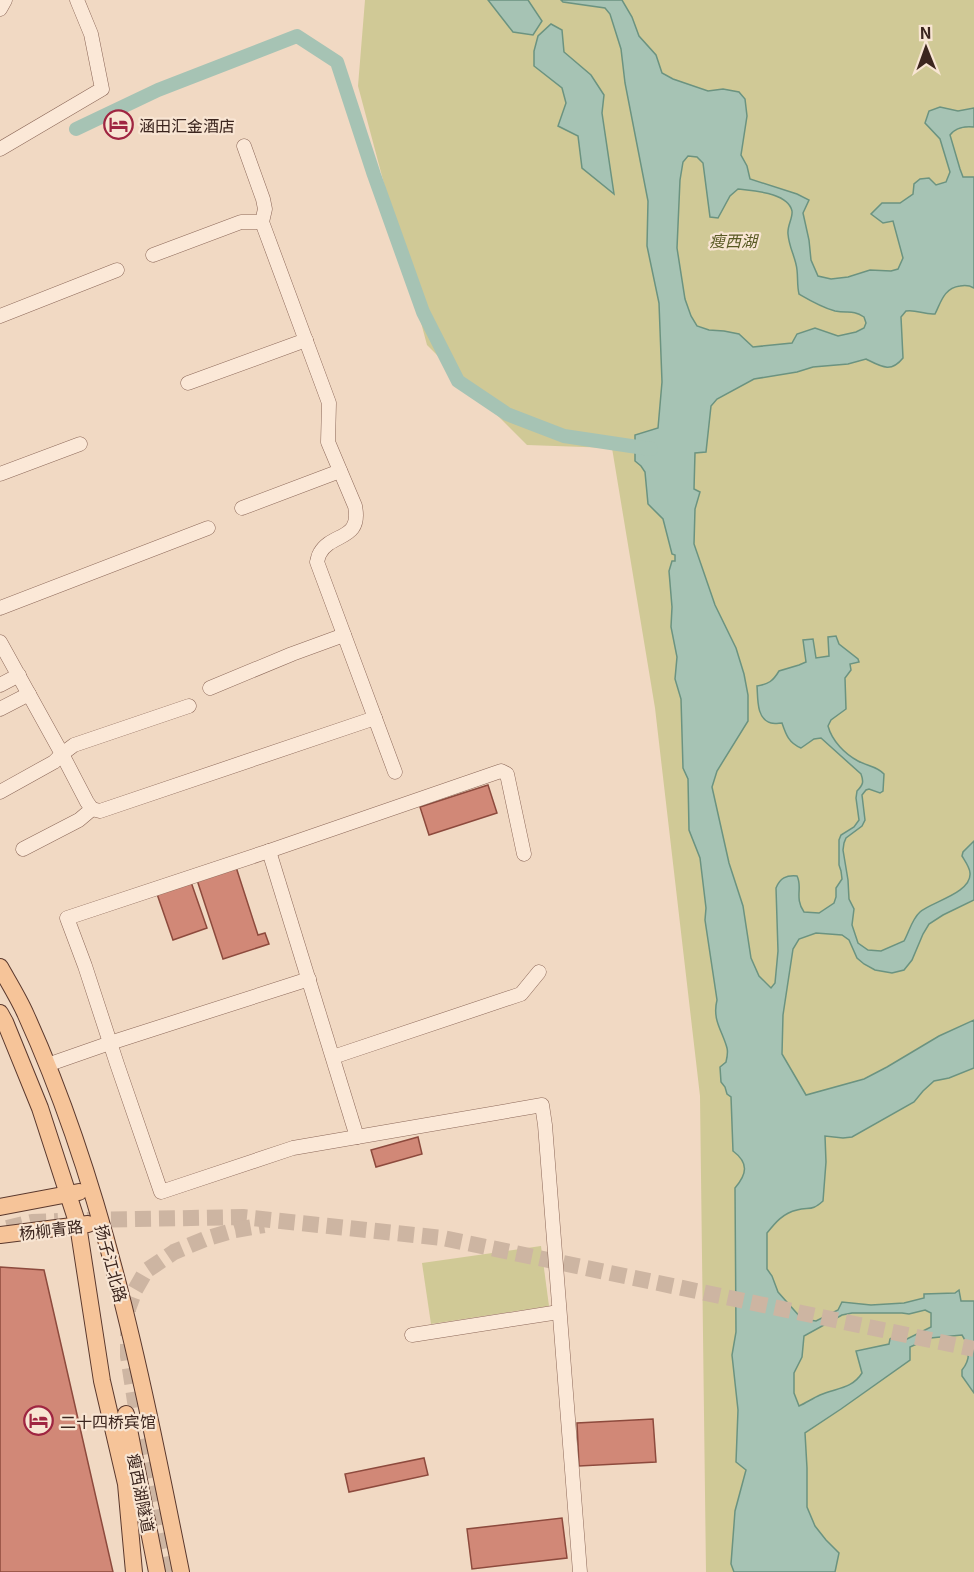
<svg xmlns="http://www.w3.org/2000/svg" width="974" height="1572" font-family="Georgia,'Noto Sans SC',serif">
<rect width="100%" height="100%" fill="#f1d9c3"/>
<g fill="#d0c996">
<polygon points="365,0 974,0 974,1572 706,1572 700,1096 655,708 612,448 527,445 427,345 358,86"/>
<polygon points="541,1246 549,1306 431,1324 422,1263"/>
</g>
<g fill="#a6c3b4" stroke="#6b9380" stroke-width="1.5" fill-rule="evenodd">
<polygon points="488,0 528,0 542,21 533,35 513,32"/>
<path d="M561,0H622L632,17L639,36L656,55L662,73L673,79L708,91L723,89L739,92L745,99L747,116L741,155L747,166L750,179L797,194L809,200L803,213L809,240L811,260L818,276L831,279L848,277L870,270L891,271L898,269L903,258L893,221L883,223L871,214L882,203H900L913,194L914,184L920,179L929,178L936,185L946,182L950,172L940,139L925,123L929,111L940,107L958,111L974,108V127C965,126 955,128 950,135L960,169L963,177H974V288C969,285 965,285 960,286C944,288 941,302 935,314C924,315 916,309 906,311L901,317L903,358C891,373 882,367 866,359L848,364L813,367L797,372L754,379L717,399L711,406L706,452L695,453L694,489L700,492L695,509L694,544L715,605L736,648L744,674L748,695V721L717,771L712,787L729,863L743,906L751,958L759,976L771,988L775,983L778,951L776,888C780,878 786,875 797,876C803,887 794,898 804,912L819,913L834,903L836,897V888L842,879L841,871L839,865V840L841,835L854,827L859,820L856,798L857,791C863,785 864,782 861,774L821,738L814,739L801,748C789,743 786,735 782,723C779,723 775,724 771,723C756,719 758,698 757,686C769,684 773,681 779,671L799,665L806,662L803,640L813,639L816,658L829,656L828,637L836,636L839,644L858,659L859,662L850,664L851,670L845,678L846,709L831,720L828,726C832,741 845,754 858,761C867,766 877,766 884,774L883,791L880,793L869,789L866,790L862,795L865,820L862,826L846,838L844,843L843,850L848,880L849,899L854,909L852,925L858,943L868,950L881,951L904,941C909,932 912,919 920,912C931,902 972,893 970,873C970,868 965,861 962,856L963,852L974,841V900L943,915L929,924L923,934L912,960L904,970L892,973L875,970L864,964L857,958L849,940L842,935L816,933L799,939L793,949L783,1015L782,1054L806,1095L864,1079L887,1067L939,1036L974,1020V1068L949,1078L934,1081L923,1091L914,1102L852,1137L843,1138L825,1136L826,1162L823,1201C812,1211 810,1207 797,1210C783,1213 775,1223 767,1233V1269L772,1276L778,1292L802,1319L816,1321L838,1310L842,1302L871,1305L904,1303L924,1298V1294L955,1293L959,1290L961,1301H974V1393L962,1376V1370C971,1359 970,1347 962,1335L930,1338L910,1347V1360L841,1409L805,1433L807,1468V1507L815,1526L826,1540L839,1553L835,1572H734L731,1564L735,1511L746,1470L736,1462L738,1410L732,1355L736,1332L735,1188C747,1174 749,1163 733,1151L731,1097L727,1094L725,1087L721,1082L720,1067L726,1062C727,1058 728,1052 727,1048C722,1030 712,1020 717,1000L705,920L706,908L700,858L689,830L688,779L683,768L681,699L675,679L677,657L671,627L672,607L669,571L672,561H675V555L672,554L663,519L648,504L645,472L641,466L635,461V435L658,428L662,382L659,303L647,246L648,201L625,83L621,49L610,14L605,8L563,2ZM688,156L697,157L703,163L710,217L718,218L730,196L738,189C752,191 788,192 792,211C793,218 787,226 788,234C789,248 796,258 797,270C798,278 797,286 799,294C811,301 821,307 835,311C848,314 852,309 864,317L866,323L864,328L856,332L838,336L815,328L797,334L792,343L753,347L739,334L724,331L709,330L697,326L691,316L685,299L677,248L680,180L683,162ZM925,1310L931,1313V1327L907,1339L901,1340L895,1336L890,1339L889,1344L856,1351L862,1373C852,1389 836,1388 820,1395C813,1398 806,1403 799,1406L794,1393V1373L802,1357L804,1336L842,1315L852,1313H902L909,1314Z"/>
<polygon points="551,24 562,30 564,52 591,75 604,95 602,113 614,194 582,168 578,136 558,126 566,103 562,88 534,66 534,51 538,36"/>
</g>
<g fill="none" stroke-linecap="round" stroke-linejoin="round">
<polyline stroke="#a6c3b4" stroke-width="14" points="76,129 158,90 297,36 337,62 374,175 423,312 458,381 507,414 564,436 651,449"/>
</g>
<g fill="#d18877" stroke="#8d4a3d" stroke-width="1.5">
<polygon points="488,785 497,813 429,835 420,807"/>
<polygon points="236,867 258,935 265,933 269,944 223,959 197,880"/>
<polygon points="191,882 207,928 173,940 157,894"/>
<polygon points="418,1137 422,1154 376,1167 371,1150"/>
<polygon points="0,1267 44,1270 113,1572 0,1572"/>
<polygon points="653,1419 656,1462 579,1466 577,1423"/>
<polygon points="424,1458 428,1475 349,1492 345,1474"/>
<polygon points="562,1518 567,1558 472,1569 467,1529"/>
</g>
<g fill="none" stroke-linecap="round" stroke-linejoin="round">
<g stroke="#cdb5a2" stroke-width="16" stroke-dasharray="16 8" stroke-linecap="butt">
<polyline points="87,1220 243,1217 443,1238 974,1349"/>
<polyline points="7,1228 32,1222 58,1221"/>
<polyline points="170,1572 137,1414 128,1356 128,1309 135,1290 146,1271 174,1252 205,1239 235,1230 264,1225"/>
</g>
<defs>
<g id="minor">
<polyline points="0,9 5,0"/>
<path d="M244,146L263,199L265,209L262,222L329,403L328,442L355,506C362,541 332,532 320,553C318,556 318,559 317,562L395,772"/>
<polyline points="0,149 102,89 91,34 77,0"/>
<polyline points="153,255 241,222 262,222"/>
<polyline points="0,316 117,270"/>
<polyline points="188,383 306,340"/>
<polyline points="0,474 80,444"/>
<polyline points="242,508 340,471"/>
<polyline points="0,608 208,528"/>
<polyline points="0,642 62,754 87,802 92,809 100,811 375,718"/>
<polyline points="0,685 19,675"/>
<polyline points="210,688 292,654 344,635"/>
<polyline points="0,709 29,694"/>
<polyline points="0,792 54,762 62,754 74,745 189,706"/>
<polyline points="23,849 79,820 92,809"/>
<polyline points="269,851 357,1137"/>
<polyline points="524,854 507,774 501,771 269,851 67,918 85,966 117,1064 161,1192 293,1148 542,1105 545,1125 580,1572"/>
<polyline points="333,1057 521,994 539,972"/>
<polyline points="47,1065 110,1043 309,979"/>
<polyline points="412,1335 559,1312"/>
</g>
<g id="major">
<path d="M0,967C9,983 19,999 26,1015C106,1191 143,1384 181,1572"/>
<polyline points="0,1013 5,1022 40,1108 78,1225 102,1381 126,1484 134,1572"/>
<polyline points="0,1207 79,1192"/>
<polyline points="0,1235 88,1224"/>
<polyline points="126,1414 157,1572"/>
</g>
</defs>
<use href="#minor" stroke="#8c6859" stroke-width="15"/>
<use href="#major" stroke="#5a382d" stroke-width="18"/>
<use href="#minor" stroke="#fbe8d7" stroke-width="14"/>
<use href="#major" stroke="#f6c499" stroke-width="16"/>
</g>
<defs>
<symbol id="hotel-ring" viewBox="-11 -11 22 22"><circle r="9.5" fill="#f8e5d3" stroke="#9f2541" stroke-width="1.5"/><path d="M-6-4.5h1.5V1H6V5H4.5V3h-9V5H-6ZM-4 0a1.8 1.8 0 1 1 3.6 0ZM.5 0V-2.5h3Q6-2.5 6 0Z" fill="#9f2541"/></symbol>
</defs>
<g fill-rule="evenodd">
<use href="#hotel-ring" x="102" y="108" width="33" height="33"/>
<use href="#hotel-ring" x="22" y="1404" width="33" height="33"/>
</g>
<g text-anchor="middle" dominant-baseline="central" stroke-width="4.5" stroke-linejoin="round" paint-order="stroke">
<g font-size="16" fill="#3b251e" stroke="#f8e5d3" text-anchor="start">
<text x="139" y="125">涵田汇金酒店</text>
<text x="60" y="1421">二十四桥宾馆</text>
</g>
<g font-size="16" font-style="italic" fill="#585923" stroke="#f8e5d3">
<text x="733" y="240">瘦西湖</text>
</g>
<g font-size="16" fill="#3b251e" stroke="#f8e5d3">
<text transform="translate(51 1229) rotate(-7)">杨柳青路</text>
<text transform="translate(112 1263) rotate(75)">扬子江北路</text>
<text transform="translate(142 1493) rotate(79)">瘦西湖隧道</text>
</g>
</g>
<g transform="translate(926 48) rotate(359)" stroke="#f8e5d3" stroke-width="4.5" paint-order="stroke">
<path d="M0-4.5L10 22L0 15L-10 22Z" fill="#3b251e"/>
<text y="-9" font-size="16" font-weight="bold" text-anchor="middle" fill="#3b251e">N</text>
</g>
</svg>
